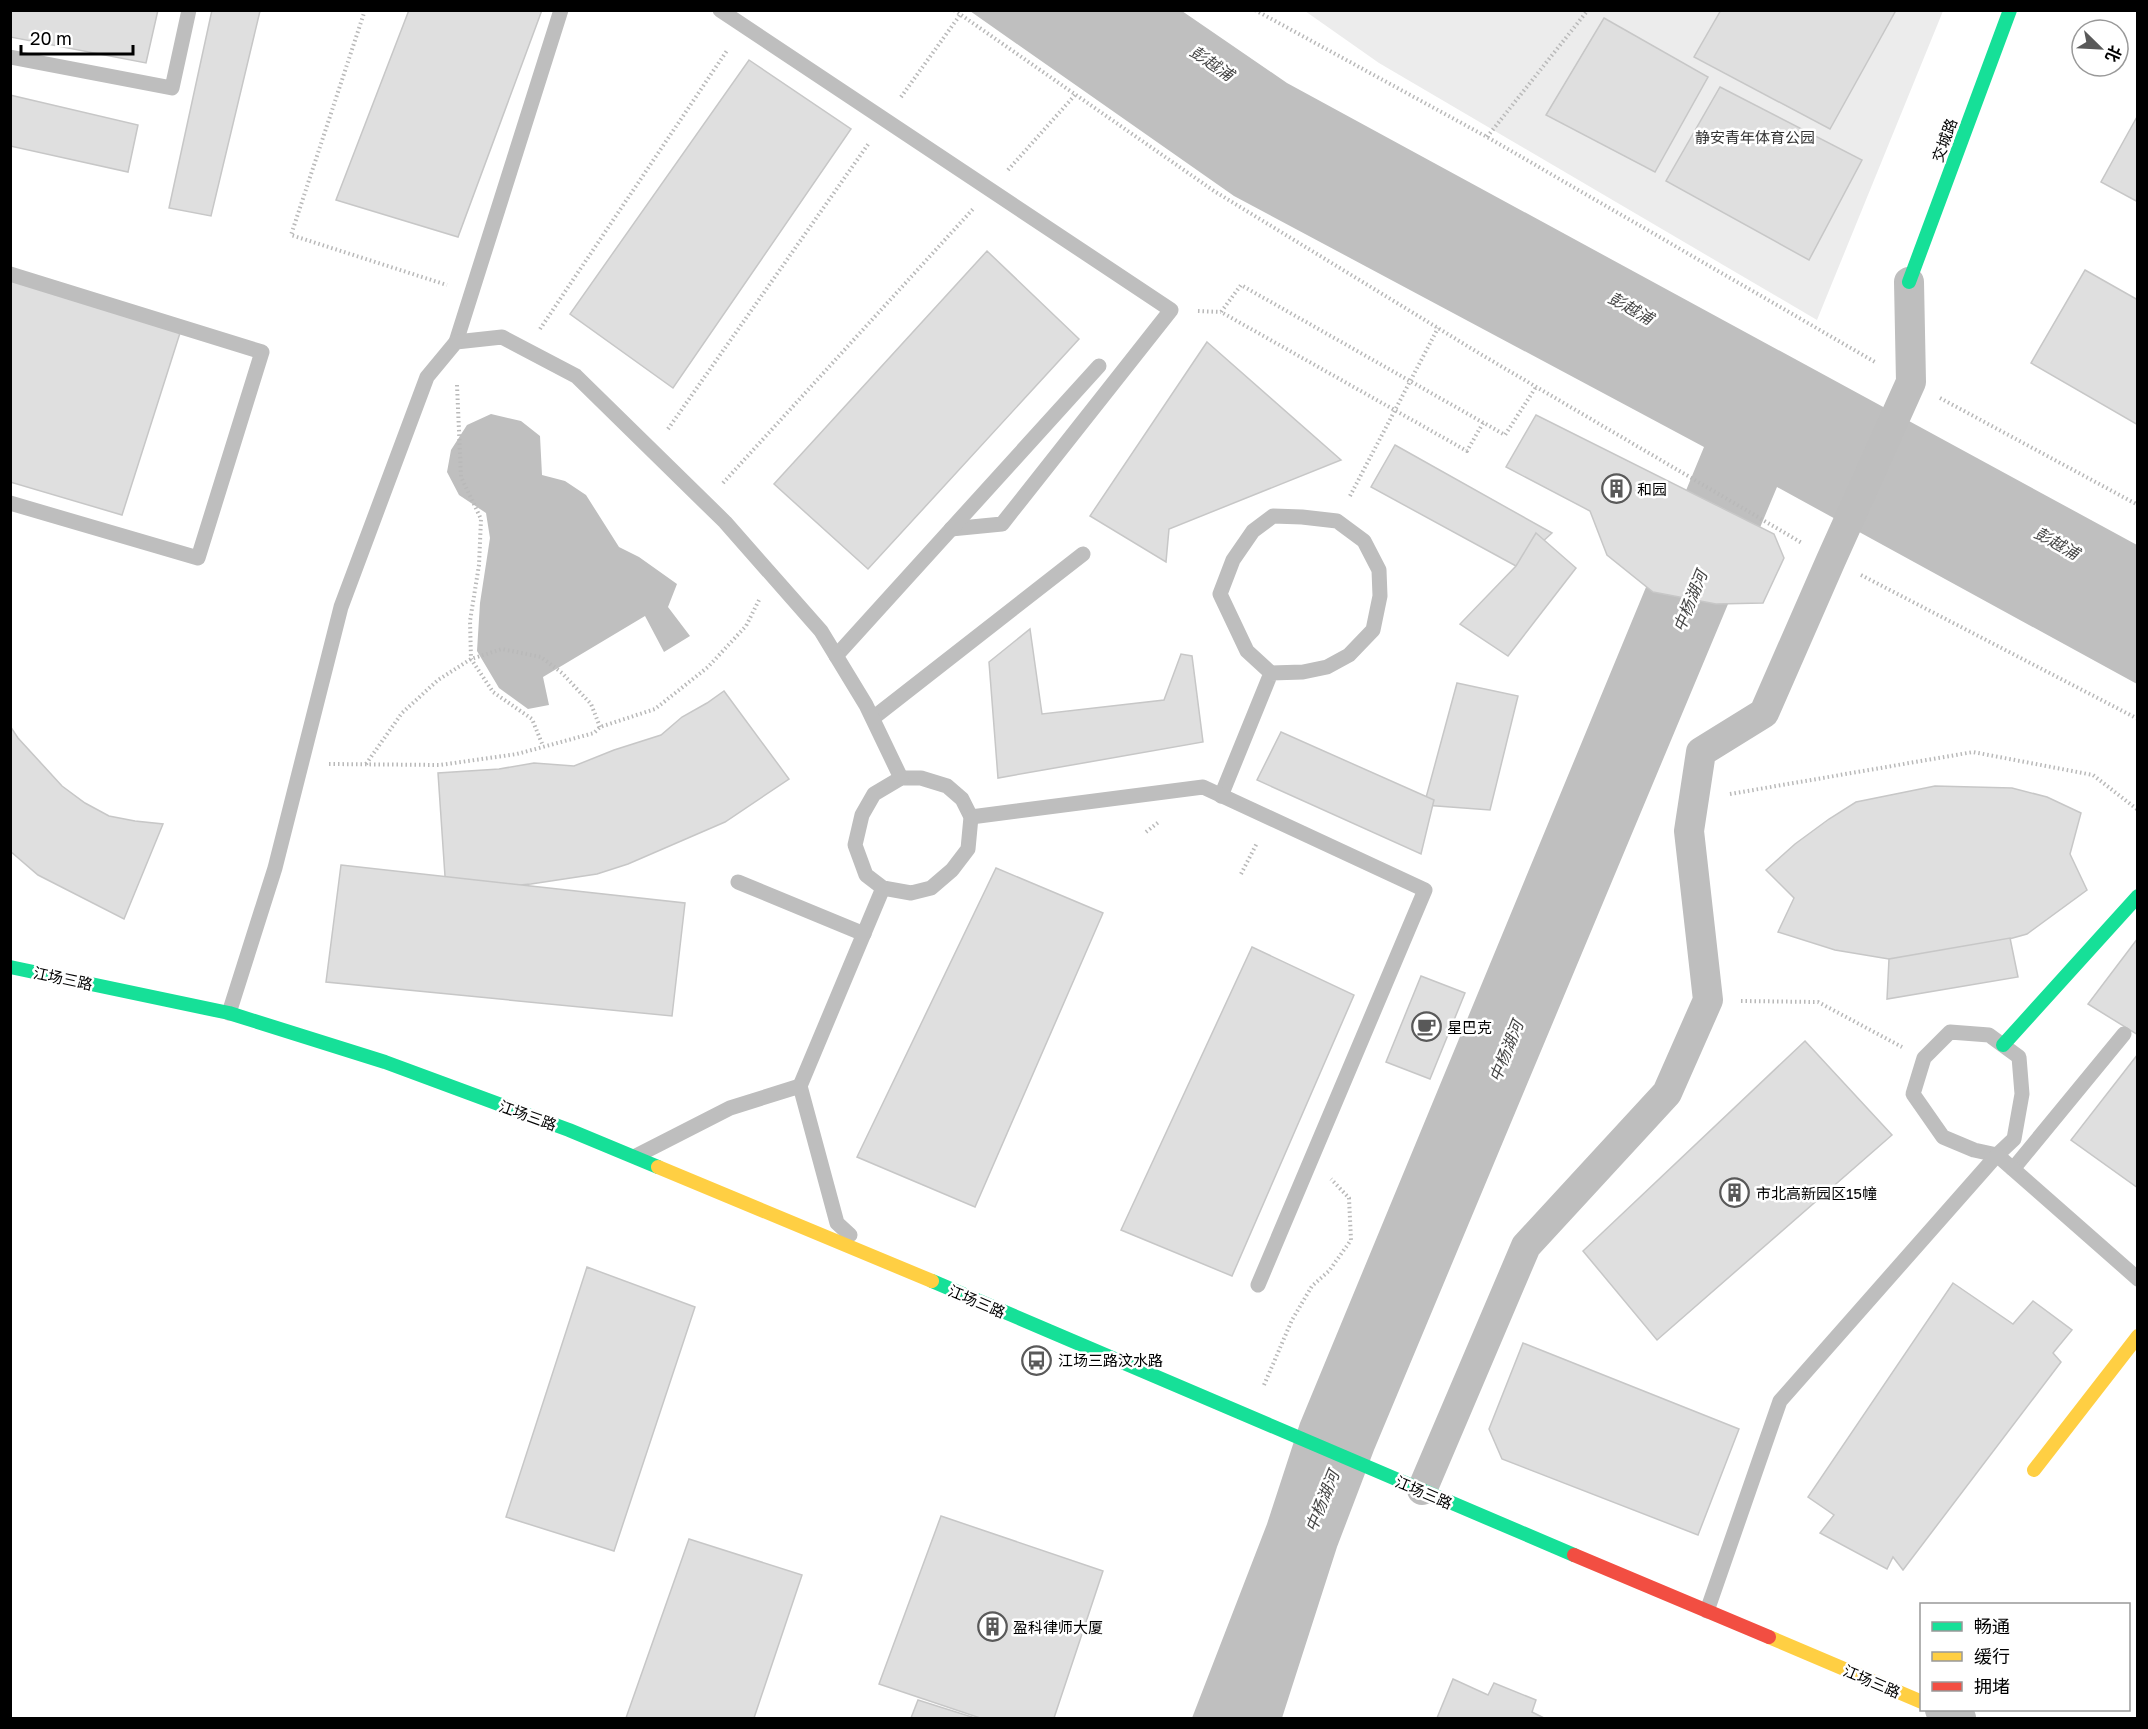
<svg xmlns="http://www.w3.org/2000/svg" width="2148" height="1729" font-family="'Golos Text','Noto Sans SC',sans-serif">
<rect width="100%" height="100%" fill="#fff"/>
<polygon fill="#ececec" points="1305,11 1943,11 1817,320 1379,63"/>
<g fill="#bfbfbf">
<polygon points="970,11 1182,11 1287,83 2137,545 2137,684 1777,487 1374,1450 1337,1547 1282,1718 1192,1718 1267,1524 1300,1423 1704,447 1234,196"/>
<polygon points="491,414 521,421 540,436 542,475 565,481 586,495 619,547 639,557 677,584 668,607 690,636 664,652 645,616 543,677 549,705 528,709 499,688 477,651 480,603 490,538 486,513 459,495 447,472 451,450 467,425"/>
</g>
<g fill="#dfdfdf" stroke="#c7c7c7" stroke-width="1.5">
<polygon points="10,10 158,10 146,63 10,37"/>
<polygon points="212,10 260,11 211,216 169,208"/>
<polygon points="409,10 542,10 458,237 336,200"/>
<polygon points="1721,10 1892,10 1895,12 1830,129 1694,57"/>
<polygon points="1604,18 1708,77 1655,172 1546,115"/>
<polygon points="749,60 851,129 673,388 570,314"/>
<polygon points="1720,87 1862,160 1809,260 1666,181"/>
<polygon points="10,95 138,125 128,172 10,146"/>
<polygon points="2138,115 2138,202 2101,182"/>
<polygon points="987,251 1079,339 868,569 774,484"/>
<polygon points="2085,270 2138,300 2138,425 2031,363"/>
<polygon points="10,280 180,333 122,515 10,482"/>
<polygon points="1207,342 1341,460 1169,529 1166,562 1090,516"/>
<polygon points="1536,415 1774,534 1784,558 1763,603 1716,604 1653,592 1607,555 1590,511 1506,467"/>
<polygon points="1395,445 1552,533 1516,566 1371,487"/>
<polygon points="1536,533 1576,568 1508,656 1460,624 1516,566"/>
<polygon points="1030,629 1042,714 1164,700 1181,654 1192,656 1203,742 998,778 989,662"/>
<polygon points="1457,683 1518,696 1490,810 1424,805"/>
<polygon points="724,691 789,779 725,822 628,864 597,874 531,884 446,891 438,773 499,769 534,763 574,766 614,750 661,735 682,717 707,703"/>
<polygon points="10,726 18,738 62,786 85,803 109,816 135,821 163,824 124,919 38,875 10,851"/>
<polygon points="1281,732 1434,800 1421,854 1257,780"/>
<polygon points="1935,786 2012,788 2047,797 2081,813 2070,854 2087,890 2027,934 1984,946 1936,957 1889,959 1835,950 1778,932 1794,898 1766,870 1795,844 1829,819 1856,802"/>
<polygon points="341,865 685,903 672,1016 326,982"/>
<polygon points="996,868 1103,913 975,1207 857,1157"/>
<polygon points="2010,938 2018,977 1887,999 1889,959"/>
<polygon points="2138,938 2138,1035 2088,1004"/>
<polygon points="1252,947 1354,995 1232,1276 1121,1230"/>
<polygon points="1421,976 1465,993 1430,1079 1386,1062"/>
<polygon points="1805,1041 1892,1135 1657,1340 1583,1251"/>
<polygon points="2138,1054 2138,1188 2071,1140"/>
<polygon points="587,1267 695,1307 614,1551 506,1517"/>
<polygon points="1953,1283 2013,1324 2033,1301 2072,1330 2053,1353 2061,1362 1903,1570 1893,1557 1887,1569 1820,1533 1834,1515 1808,1497"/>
<polygon points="1523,1343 1739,1429 1698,1535 1502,1459 1489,1429"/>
<polygon points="941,1516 1103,1571 1054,1718 980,1718 879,1684"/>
<polygon points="689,1539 802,1575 754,1718 626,1718"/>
<polygon points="1453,1679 1488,1695 1494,1683 1536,1700 1532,1712 1544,1718 1437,1718"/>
<polygon points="918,1700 975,1718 911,1718"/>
</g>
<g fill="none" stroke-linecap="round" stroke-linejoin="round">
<g stroke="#b9b9b9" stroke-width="4" stroke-dasharray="1.5 3" stroke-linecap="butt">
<polyline points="365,10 291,235 447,285"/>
<polyline points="954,10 1214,191 1482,355 1802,543"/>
<polyline points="1255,10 1487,137 1875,362"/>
<polyline points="901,97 960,15"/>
<polyline points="1487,137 1588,10"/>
<polyline points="1008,170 1075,95"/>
<polyline points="1198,311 1221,312"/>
<polyline points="540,329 728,49"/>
<polyline points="457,385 461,477 481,519 479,565 470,621 471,659 493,692 532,719 543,746"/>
<polyline points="1940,398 2138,505"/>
<polyline points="1483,423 1467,451 1221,312 1241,285 1505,435 1536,387"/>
<polyline points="668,429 869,143"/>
<polyline points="723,483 973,209"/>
<polyline points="1350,496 1438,328"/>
<polyline points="1861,575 2138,719"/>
<polyline points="329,764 440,765 517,754 594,733 600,727 655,709 708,667 746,626 759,600"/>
<polyline points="366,764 402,713 438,680 471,659 502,649 541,657 562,673 591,704 600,727"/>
<polyline points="1730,794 1973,752 2093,775 2138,810"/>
<polyline points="1146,832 1160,821"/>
<polyline points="1241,874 1257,843"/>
<polyline points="1741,1001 1818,1002 1902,1047"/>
<polyline points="1264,1385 1292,1320 1312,1286 1329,1271 1351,1240 1349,1198 1331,1179"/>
</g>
<g stroke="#bebebe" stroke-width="15">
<polyline points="720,10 1171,310 1002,524 951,529"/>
<polyline points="10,57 172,88 189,10"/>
<polyline points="10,274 262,352 198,558 10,503"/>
<polyline points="456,342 561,10"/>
<polyline points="836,656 1099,366"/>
<polyline points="873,718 1083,554"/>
<polygon points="901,778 921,778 947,786 962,799 971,817 968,849 952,870 931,888 911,893 883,888 866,875 855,845 862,815 874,794"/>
<polyline points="1221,796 1271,673 1303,672 1327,667 1349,655 1373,630 1380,596 1379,570 1364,541 1337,521 1302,517 1273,516 1253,531 1233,560 1220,594 1247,651 1271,673"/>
<polyline points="971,817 1203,787 1425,890 1258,1285"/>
<polyline points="738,882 864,934"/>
<polyline points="229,1013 275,868 341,607 427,377 456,342 502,337 576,376 725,522 821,631 866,705 901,778"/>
<polygon points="1950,1032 1989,1035 2019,1057 2022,1094 2014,1139 1997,1155 1974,1150 1943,1137 1913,1094 1924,1058"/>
<polyline points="800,1086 883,888"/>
<polyline points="636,1156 730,1108 800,1086 837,1223 850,1235"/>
<polyline points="2013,1169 2124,1034"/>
<polyline points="1707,1611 1780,1401 1997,1155 2138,1279"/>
</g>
<g stroke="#bebebe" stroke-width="30">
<polyline points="1422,1490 1526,1246 1667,1093 1708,1000 1689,831 1701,752 1764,713 1831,560 1911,382 1909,282"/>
<polyline points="1940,1710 1961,1718"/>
</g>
<g stroke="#16e098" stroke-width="14">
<polyline points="1909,282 2010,10"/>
<polyline points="10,967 229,1013 385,1062 569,1130 658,1167"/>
<polyline points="2003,1045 2138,896"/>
<polyline points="932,1281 1574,1555"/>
</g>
<g stroke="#ffcf43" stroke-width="14">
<polyline points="658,1167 932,1281"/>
<polyline points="2034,1470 2138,1336"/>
<polyline points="1769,1637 1922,1702"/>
</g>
<polyline stroke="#f24e42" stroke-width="14" points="1574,1555 1769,1637"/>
</g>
<defs>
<symbol id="building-ring" viewBox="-11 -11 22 22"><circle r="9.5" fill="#fff" stroke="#595959" stroke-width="1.5"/><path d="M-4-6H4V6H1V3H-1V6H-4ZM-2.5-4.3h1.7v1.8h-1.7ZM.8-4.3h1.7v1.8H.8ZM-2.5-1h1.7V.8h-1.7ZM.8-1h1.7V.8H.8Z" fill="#595959"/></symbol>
<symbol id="cafe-ring" viewBox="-11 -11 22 22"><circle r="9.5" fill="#fff" stroke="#595959" stroke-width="1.5"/><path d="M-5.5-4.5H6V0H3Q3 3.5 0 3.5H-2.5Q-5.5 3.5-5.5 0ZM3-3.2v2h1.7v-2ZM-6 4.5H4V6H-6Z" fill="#595959"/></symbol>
<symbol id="bus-ring" viewBox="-11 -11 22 22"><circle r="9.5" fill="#fff" stroke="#595959" stroke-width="1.5"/><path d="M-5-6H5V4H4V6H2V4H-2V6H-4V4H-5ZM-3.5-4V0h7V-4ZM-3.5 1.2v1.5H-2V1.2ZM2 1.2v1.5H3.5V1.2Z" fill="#595959"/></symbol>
</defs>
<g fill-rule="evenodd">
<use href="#building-ring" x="1600" y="472" width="33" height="33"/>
<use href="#cafe-ring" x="1410" y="1010" width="33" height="33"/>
<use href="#building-ring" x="1718" y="1176" width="33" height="33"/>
<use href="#bus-ring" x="1020" y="1344" width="33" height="33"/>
<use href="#building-ring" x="976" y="1610" width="33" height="33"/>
</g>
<g text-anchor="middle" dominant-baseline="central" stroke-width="5" stroke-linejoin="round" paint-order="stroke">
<g font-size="15" fill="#333" stroke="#fff">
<text x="1755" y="137">静安青年体育公园</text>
</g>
<g font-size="15" fill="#000" stroke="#fff">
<text transform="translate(1944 140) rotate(-70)">交城路</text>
<text transform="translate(63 978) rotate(12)">江场三路</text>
<text transform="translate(528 1115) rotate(20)">江场三路</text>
<text transform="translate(977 1301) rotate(23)">江场三路</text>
<text transform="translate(1424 1492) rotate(23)">江场三路</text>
<text transform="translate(1872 1681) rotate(23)">江场三路</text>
</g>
<g font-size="15" fill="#000" stroke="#fff" text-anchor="start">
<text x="1637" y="489">和园</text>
<text x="1447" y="1027">星巴克</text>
<text x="1756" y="1193">市北高新园区15幢</text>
<text x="1058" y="1360">江场三路汶水路</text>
<text x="1013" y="1627">盈科律师大厦</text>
</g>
<g font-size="16" font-style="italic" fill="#444" stroke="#fff">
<text transform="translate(1212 63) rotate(34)">彭越浦</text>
<text transform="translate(1631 308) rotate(29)">彭越浦</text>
<text transform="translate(2057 543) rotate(29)">彭越浦</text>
<text transform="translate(1690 601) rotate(-68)">中杨湖河</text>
<text transform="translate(1506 1051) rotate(-68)">中杨湖河</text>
<text transform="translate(1322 1501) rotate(-68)">中杨湖河</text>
</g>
</g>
<rect width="2148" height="1729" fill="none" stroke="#000000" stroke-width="24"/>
<rect x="1920" y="1603" width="210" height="108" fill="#ffffff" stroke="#999999" stroke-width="1.5"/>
<rect x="1932" y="1622" width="30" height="9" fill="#16e098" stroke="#999999" stroke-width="1.5"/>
<text x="1974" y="1633" font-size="18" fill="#000000">畅通</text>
<rect x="1932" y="1652" width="30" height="9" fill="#ffcf43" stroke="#999999" stroke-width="1.5"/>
<text x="1974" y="1663" font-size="18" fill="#000000">缓行</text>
<rect x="1932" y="1682" width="30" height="9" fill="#f24e42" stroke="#999999" stroke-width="1.5"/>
<text x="1974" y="1693" font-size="18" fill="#000000">拥堵</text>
<g transform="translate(2100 48) rotate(114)"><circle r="28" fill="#ffffff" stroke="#999999" stroke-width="1.5"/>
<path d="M0-4.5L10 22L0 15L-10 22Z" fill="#595959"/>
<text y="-9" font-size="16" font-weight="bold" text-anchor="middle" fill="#000000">北</text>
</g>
<path d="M21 45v9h112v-9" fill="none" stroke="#000000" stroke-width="3"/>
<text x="30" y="45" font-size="18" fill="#000000" stroke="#ffffff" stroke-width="4.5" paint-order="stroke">20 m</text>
</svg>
